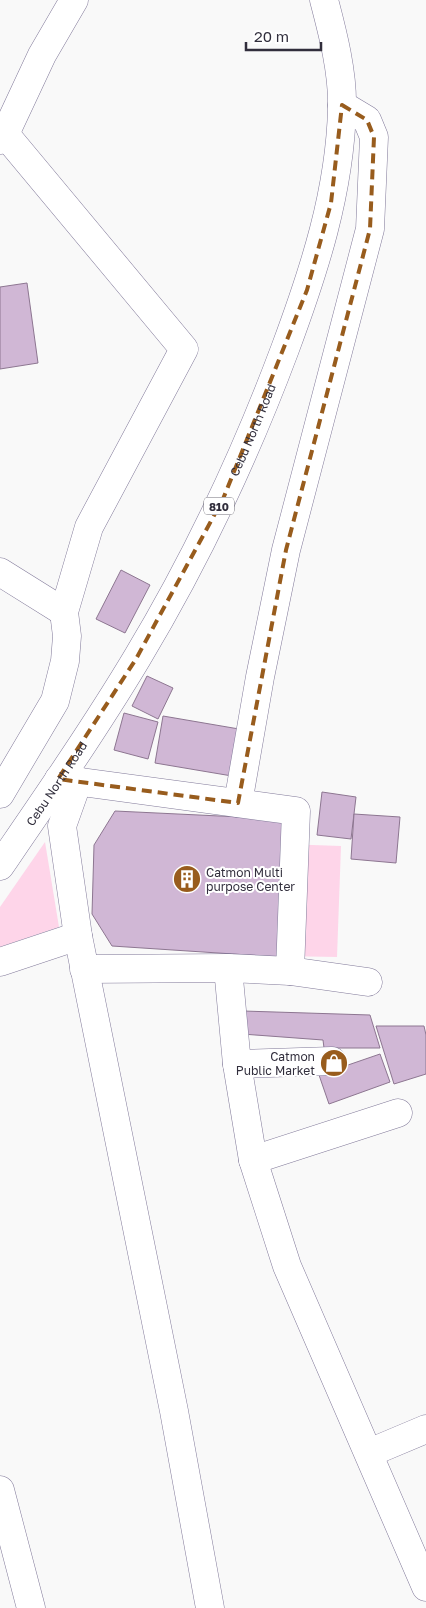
<svg xmlns="http://www.w3.org/2000/svg" width="426" height="1608" font-family="'Golos Text',sans-serif">
<rect width="100%" height="100%" fill="#f9f9f9"/>
<g fill="#fed5e9">
<polygon points="45,842 59,927 0,947 0,907"/>
<polygon points="284,844 341,846 337,957 280,956"/>
</g>
<g fill="#d0b7d5" stroke="#8d7691">
<polygon points="27,283 38,363 0,369 0,287"/>
<polygon points="121,570 150,585 125,633 96,619"/>
<polygon points="147,676 173,688 158,719 132,706"/>
<polygon points="124,713 158,722 148,759 114,750"/>
<polygon points="163,716 239,729 232,776 155,763"/>
<polygon points="322,792 356,797 351,839 317,835"/>
<polygon points="115,811 282,819 279,957 112,946 92,914 94,845"/>
<polygon points="354,814 400,817 396,863 351,859"/>
<polygon points="243,1011 370,1015 380,1048 324,1048 323,1040 242,1034"/>
<polygon points="376,1026 424,1026 426,1035 426,1074 394,1084"/>
<polygon points="380,1054 390,1082 329,1104 319,1075"/>
</g>
<g fill="none" stroke-linecap="round" stroke-linejoin="round">
<defs>
<g id="minor">
<polyline points="0,131 5,134 184,349 89,527 64,612 67,636 65,661 55,701 0,794"/>
<polyline points="0,140 5,134 42,55 74,0"/>
<polyline points="0,572 64,612"/>
<polyline points="59,779 296,811 290,971"/>
<polyline points="78,781 62,826 78,936 174,1411 210,1608"/>
<polyline points="238,803 260,677 286,550 370,229 374,137 367,120 342,105"/>
<polyline points="0,962 78,936"/>
<polyline points="228,968 237,1064 253,1160 287,1266 426,1587"/>
<polyline points="84,969 228,968 290,971 368,982"/>
<polyline points="237,1064 332,1061"/>
<polyline points="253,1160 398,1113"/>
<polyline points="369,1453 426,1429"/>
<polyline points="0,1490 31,1608"/>
</g>
<g id="highway">
<path id="s1" d="M0,866C46,799 95,728 137,658C196,560 245,456 285,349C314,271 340,192 342,108C343,73 333,34 324,0"/>
</g>
</defs>
<use href="#minor" stroke="#827a9a" stroke-width="29"/>
<use href="#highway" stroke="#827a9a" stroke-width="29"/>
<use href="#minor" stroke="#fff" stroke-width="28"/>
<use href="#highway" stroke="#fff" stroke-width="28"/>
</g>
<path fill="none" stroke="#985c1d" stroke-width="4" stroke-dasharray="10 6" stroke-linejoin="round" d="M342,105L367,120L374,137L370,229L286,550L238,803L58,779L136,659L223,499L307,290L331,203Z"/>
<defs>
<symbol id="building-disc" viewBox="-11 -11 22 22"><circle r="9.5" fill="#985c1d" stroke="#fff"/><path d="M-4-6H4V6H1V3H-1V6H-4ZM-2.5-4.3h1.7v1.8h-1.7ZM.8-4.3h1.7v1.8H.8ZM-2.5-1h1.7V.8h-1.7ZM.8-1h1.7V.8H.8Z" fill="#fff"/></symbol>
<symbol id="shop-disc" viewBox="-11 -11 22 22"><circle r="9.5" fill="#985c1d" stroke="#fff"/><path d="M-5-2.5h2.3a2.7 3.5 0 0 1 5.4 0H5L5.5 6h-11ZM-1.5-2.5h3a1.5 2.3 0 0 0-3 0Z" fill="#fff"/></symbol>
</defs>
<g fill-rule="evenodd">
<use href="#building-disc" x="171" y="863" width="32" height="32"/>
<use href="#shop-disc" x="318" y="1047" width="32" height="32"/>
</g>
<g text-anchor="middle" dominant-baseline="central" stroke-width="4" stroke-linejoin="round" paint-order="stroke">
<rect fill="#fff" stroke="#6f6d76" stroke-width="1" x="204" y="497.5" width="30" height="17" rx="4"/>
<g font-size="11" font-weight="bold" fill="#312e3c">
<text x="219" y="506">810</text>
</g>
<g font-size="12" fill="#312e3c" stroke="#fff">
<text stroke="none"><textPath href="#s1" startOffset="505">Cebu North Road</textPath></text>
<text stroke="none"><textPath href="#s1" startOffset="100">Cebu North Road</textPath></text>
</g>
<g font-size="12" fill="#312e3c" stroke="#fff" text-anchor="start">
<text x="206" y="872">Catmon Multi<tspan x="206" dy="14">purpose Center</tspan></text>
<text x="315" y="1056" text-anchor="end">Catmon<tspan x="315" dy="14">Public Market</tspan></text>
</g>
</g>
<path d="M246 42v8h75v-8" fill="none" stroke="#312e3c" stroke-width="2.5"/>
<text x="254" y="42" font-size="15" fill="#312e3c" stroke="#ffffff" stroke-width="4" paint-order="stroke">20 m</text>
</svg>
